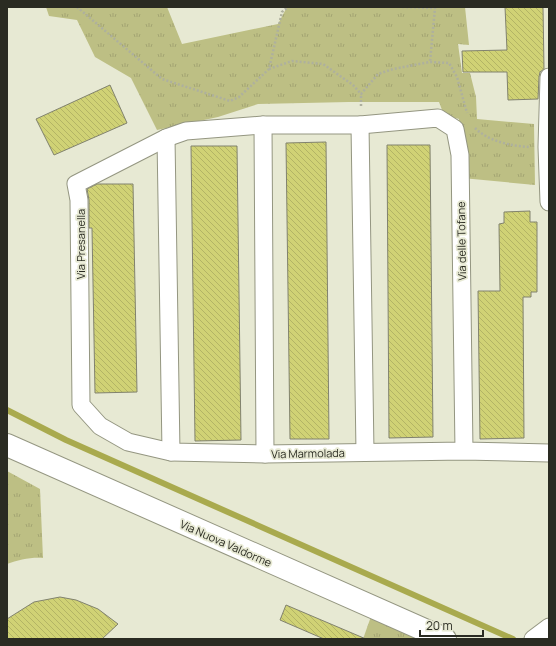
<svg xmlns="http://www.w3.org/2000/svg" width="556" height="646" font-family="Manrope,sans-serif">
<defs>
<pattern id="grass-tufts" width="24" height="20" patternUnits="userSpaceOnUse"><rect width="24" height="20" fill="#bdbf84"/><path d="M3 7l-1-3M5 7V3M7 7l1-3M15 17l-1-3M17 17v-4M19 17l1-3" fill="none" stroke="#a3a472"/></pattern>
<pattern id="building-back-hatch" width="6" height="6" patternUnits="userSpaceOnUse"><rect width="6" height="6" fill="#d0d275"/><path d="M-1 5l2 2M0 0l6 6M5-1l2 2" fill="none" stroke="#b3b465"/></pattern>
</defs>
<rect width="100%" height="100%" fill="#e7e9d3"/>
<g fill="url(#grass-tufts)">
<polygon points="46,7 167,7 182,44 278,24 287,7 465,7 469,45 458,44 462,73 470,73 476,97 477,119 534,124 535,185 462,178 459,119 444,115 439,102 349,102 258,104 218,117 157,130 131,78 95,57 77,20 49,16"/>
<path d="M7,471L40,489L43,558C31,557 18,560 7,564Z"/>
<polygon points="374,608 445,639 363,639"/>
</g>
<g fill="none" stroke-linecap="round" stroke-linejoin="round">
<polyline stroke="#a9aa4e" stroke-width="6" points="7,410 66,440 513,639"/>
</g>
<g fill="url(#building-back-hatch)" stroke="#81826e">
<polygon points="505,7 543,7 544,69 540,72 539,77 538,99 508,100 507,72 463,72 462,51 507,50"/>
<polygon points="110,85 127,123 54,155 36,119"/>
<polygon points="326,142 329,439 290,439 286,143"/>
<polygon points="387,145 430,145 433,437 389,438"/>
<polygon points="191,146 237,146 241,440 195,441"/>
<polygon points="97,184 133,184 137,392 95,393 92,228 89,228 89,200 87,189"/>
<polygon points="530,211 530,222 537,222 537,292 531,292 531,297 523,297 524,438 480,439 478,291 500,291 499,224 504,223 504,212"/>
<polygon points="60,597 76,600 98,609 118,624 102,639 7,639 7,619 34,602"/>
<polygon points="286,605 366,639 324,639 280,620"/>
</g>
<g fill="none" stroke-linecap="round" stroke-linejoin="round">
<defs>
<g id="street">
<polyline points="549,77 547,147 549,202"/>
<polyline points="263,125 265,454"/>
<polyline points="360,125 365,452"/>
<polyline points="166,138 171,452"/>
<polyline points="464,451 460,155 455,129 438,118 360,125 263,125 186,131 166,138 76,184 79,200 81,405 100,426 128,442 171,452 265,454 464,451 549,453"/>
<polyline points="533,639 549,627"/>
</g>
<polyline id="secondary" points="7,445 445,639"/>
</defs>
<use href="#street" stroke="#949681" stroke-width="19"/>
<use href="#secondary" stroke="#949681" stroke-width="24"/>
<g stroke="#aeb09e" stroke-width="2.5" stroke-dasharray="2 2" stroke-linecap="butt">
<polyline points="77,7 162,79 230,101 239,97 269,69 282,12 288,7"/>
<polyline points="402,7 435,8 430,62"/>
<polyline points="269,69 292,61 323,64 353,85 361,94 378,74 393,69 430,62 449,63 457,77 467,113"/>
<polyline points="361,106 361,94"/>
<path d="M475,128C488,141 511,146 529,147"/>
</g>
<use href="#street" stroke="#fff" stroke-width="17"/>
<use href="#secondary" stroke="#fff" stroke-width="22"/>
</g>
<g text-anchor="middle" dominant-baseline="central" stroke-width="3.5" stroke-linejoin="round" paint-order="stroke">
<g font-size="11" fill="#2a2b22" stroke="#e7e9d3">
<text transform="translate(461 241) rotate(-91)">Via delle Tofane</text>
<text transform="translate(80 244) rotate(-90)">Via Presanella</text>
<text transform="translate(308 453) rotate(-1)">Via Marmolada</text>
<text transform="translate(226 543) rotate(24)">Via Nuova Valdorme</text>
</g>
</g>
<rect width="556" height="646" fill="none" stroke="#2a2b22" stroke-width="16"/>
<path d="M420 630v6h63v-6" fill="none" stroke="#2a2b22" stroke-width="2"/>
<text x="426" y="630" font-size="12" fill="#2a2b22" stroke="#e7e9d3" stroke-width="3" paint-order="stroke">20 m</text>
</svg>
